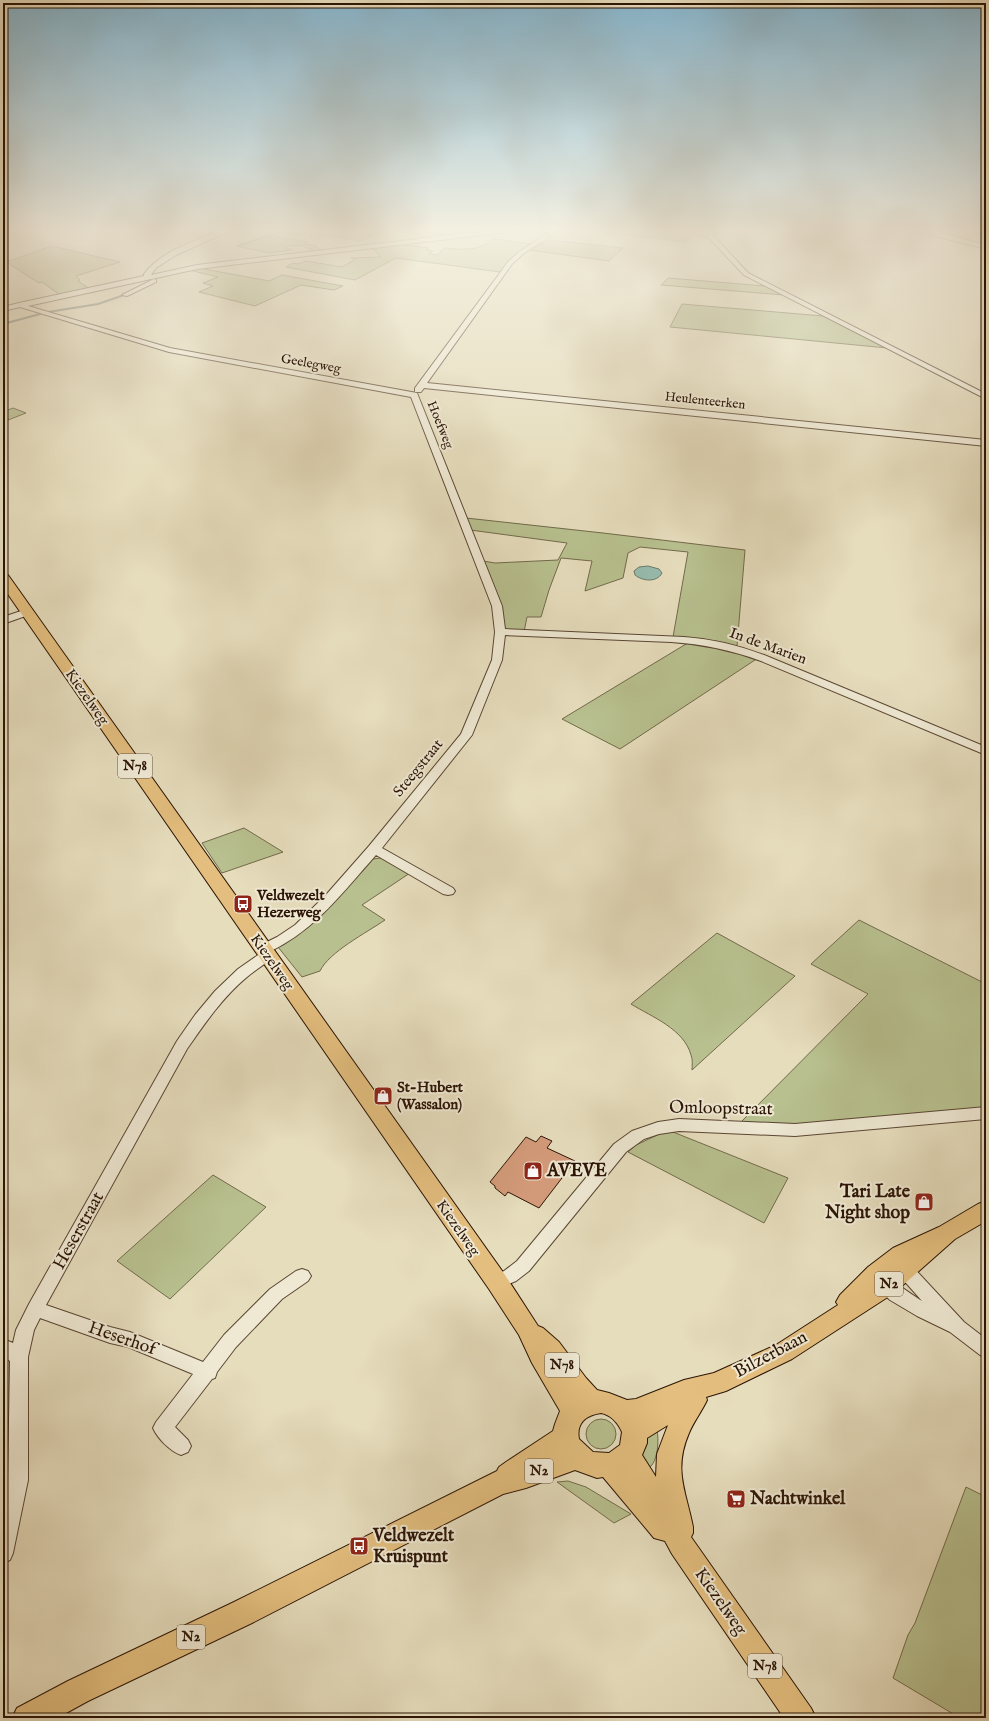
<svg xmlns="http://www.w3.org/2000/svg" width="989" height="1721" font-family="'IM FELL English',serif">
<rect width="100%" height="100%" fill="#e6ddbd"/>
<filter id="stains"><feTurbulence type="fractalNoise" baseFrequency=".005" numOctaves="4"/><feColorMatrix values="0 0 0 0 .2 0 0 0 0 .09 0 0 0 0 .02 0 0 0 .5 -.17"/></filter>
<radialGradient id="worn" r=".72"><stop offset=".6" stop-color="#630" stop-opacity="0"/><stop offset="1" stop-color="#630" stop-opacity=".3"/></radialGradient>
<g fill="#b8c08f" stroke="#726a4a">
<polygon points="290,229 406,229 450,235 424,238 417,234 384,230 360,241 326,235 318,239 309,237 313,235 306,234 301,236 278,232"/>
<path d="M599,229L631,230L634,229C660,229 689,225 712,239L694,236L685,242L596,231Z"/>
<path d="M269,235L308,242L304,244L316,246L320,250L313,251C306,245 293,244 284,247L292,250L269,253L236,246Z"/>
<path d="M494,239L531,244L513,259L500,272L396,258L355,280L286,267L293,263L298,264L306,261L342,267L356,259L351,258L381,257L371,247L398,244L429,248L426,250L433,251L429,254L437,255L445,248C465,250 478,251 494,239Z"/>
<polygon points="549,240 623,248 609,261 529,250 536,245 540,245"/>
<polygon points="52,246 120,262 76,276 80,280 78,281 90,289 60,295 42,282 39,283 6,262"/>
<polygon points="199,268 269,281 282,275 343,286 334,290 301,285 255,306 199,292 213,286 203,283 218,277 189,270"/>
<polygon points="668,278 765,286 784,295 661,285"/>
<polygon points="682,304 823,316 887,348 670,327"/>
<polygon points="13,408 26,413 3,422 3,412"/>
<polygon points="466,518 603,533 745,550 737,646 716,641 673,637 688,552 640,547 628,553 623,578 585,591 592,561 561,558 549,590 541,617 527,617 524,632 509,630 503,627 483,561 495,563 558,560 567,543 470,530"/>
<polygon points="691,641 758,658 620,749 562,719"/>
<polygon points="244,828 283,852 222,873 202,843"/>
<path d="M380,858L388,860L410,873L362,905L385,920C366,933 329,952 320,971L302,977L278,947L373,859Z"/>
<polygon points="859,920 986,984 986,1109 838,1124 739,1124 868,994 811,964"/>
<path d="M717,933L795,976L692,1070C692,1066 693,1059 691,1055C684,1029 652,1017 631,1004Z"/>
<polygon points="668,1130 788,1178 764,1223 628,1152 636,1145"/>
<polygon points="213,1175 266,1207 170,1299 117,1261"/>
<circle cx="601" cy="1434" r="15"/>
<path d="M657,1430C659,1439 658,1457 652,1465C650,1467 646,1469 644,1470L640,1463L643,1440Z"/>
<polygon points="568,1481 586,1487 631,1514 614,1523 557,1482"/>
<polygon points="966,1487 986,1497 986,1718 960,1718 893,1678 908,1635 915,1623"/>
</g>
<path fill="#97bcad" stroke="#6c796a" d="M648,566L659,569L662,573C657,583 642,581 635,575L634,571L639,567Z"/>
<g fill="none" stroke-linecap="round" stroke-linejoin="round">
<g stroke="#6c796a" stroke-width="2">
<polyline points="238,246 288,229"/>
<polyline points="48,312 98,304 124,295"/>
<polyline points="3,324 40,314"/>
</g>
</g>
<polygon fill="#d59c7b" stroke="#2b1405" points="541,1136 552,1141 547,1148 575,1161 539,1208 508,1192 505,1196 495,1188 495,1186 490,1182 526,1137 536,1142"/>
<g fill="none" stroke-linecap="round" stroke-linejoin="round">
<defs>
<g id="minor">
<path d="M226,229H234L176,255L156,268L151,275L197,265L502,229H520L517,231L197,269L28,306L170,348L417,393L502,606L505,629L684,637C714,639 741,646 769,657L986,747V755L761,661C731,650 703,644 671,642L505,635L502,660L472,735L382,848L453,888L455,891L453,894L448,895L443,894L376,855C343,892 316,929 271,951L275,955L273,958C265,964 255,970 247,977C223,997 205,1023 187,1049L46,1305L110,1327L130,1332L203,1362L224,1335L270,1289L296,1271L302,1269L308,1271L311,1276L308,1281L282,1299L236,1347L217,1372L215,1378L212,1379L175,1427L188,1440L191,1446L188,1452L181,1455C170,1451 158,1439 153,1428L156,1422L193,1374L128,1347L110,1343L40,1318L34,1330L28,1357V1480L13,1553L10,1560L3,1563V1505L8,1480L10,1361L3,1357V1339L13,1343L16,1330L29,1304L177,1041L195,1015L215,991L238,969L261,953L257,949L259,946L277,937L295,925L325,896L369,846L461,734L492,660L495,632L492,606L411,397L169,352L20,307L3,311V307L19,303L144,276V274C163,249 198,240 226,229Z"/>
<polygon points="554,229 561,229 523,254 512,264 427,383 986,440 986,446 424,388 421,392 415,392 415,388 508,262 519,252"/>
<polygon points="681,229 708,231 729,229 712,234 748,273 986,394 986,399 744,275 706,235"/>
<polygon points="909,229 926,229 986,245 986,249"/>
<polygon points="154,279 156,280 156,282 127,296 122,295"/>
<polygon points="27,609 31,610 32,612 31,614 3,624 3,617"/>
<polygon points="986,1107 986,1119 795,1136 679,1131 659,1134 644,1139 626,1152 529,1271 516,1281 497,1289 491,1287 488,1282 491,1277 504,1271 517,1261 614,1144 632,1131 658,1122 679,1119 795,1124"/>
<path d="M899,1259L911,1265L964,1322L986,1339V1357L980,1355L950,1332L917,1316L890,1300L876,1287L873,1282L876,1277C878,1276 880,1275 882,1275C885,1275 915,1297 922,1301L899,1275L893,1271L890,1266L893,1261Z"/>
</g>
<path id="major" d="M3,574L8,575L505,1275L538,1326L543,1328L559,1342L586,1378L597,1390L609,1393L627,1400L636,1399L684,1380L714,1373L776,1345L838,1305L836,1302L840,1295L868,1267L893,1248L939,1227L978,1204L986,1201V1221L955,1239L894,1293L792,1359L726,1391L706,1397L707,1400C702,1411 694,1421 689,1433C673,1470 686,1491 693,1527V1533L691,1537L811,1708L816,1718H784L672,1554L665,1541L654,1538L603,1477L597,1478L575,1470L526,1488L503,1494L252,1623L88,1701L57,1718H12L17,1708L68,1681L232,1603L497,1471L499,1467L506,1462L553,1431L555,1424L560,1411L532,1363L519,1335L489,1289L3,587ZM601,1413C611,1415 618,1423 622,1432L620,1445L609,1453L593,1452L579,1439C576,1423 586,1415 601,1413ZM668,1425L657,1454L656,1477L642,1455L647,1443V1438Z"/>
</defs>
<use href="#minor" stroke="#5a4633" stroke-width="2"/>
<use href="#major" stroke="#2b1405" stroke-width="2"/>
<use href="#minor" fill="#efe9d4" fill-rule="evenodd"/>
<use href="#major" fill="#e3be7e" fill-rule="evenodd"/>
</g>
<linearGradient id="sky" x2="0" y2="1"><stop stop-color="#87b7d0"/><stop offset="0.49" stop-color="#f4f0e1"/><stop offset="1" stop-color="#f4f0e1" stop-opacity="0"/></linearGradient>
<rect width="989" height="470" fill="url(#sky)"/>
<defs>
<symbol id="bus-square" viewBox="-11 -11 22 22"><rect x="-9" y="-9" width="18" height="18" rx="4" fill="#8f2418" stroke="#efe9d4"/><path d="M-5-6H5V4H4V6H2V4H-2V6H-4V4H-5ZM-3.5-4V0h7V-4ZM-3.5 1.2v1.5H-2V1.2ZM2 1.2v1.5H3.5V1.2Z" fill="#fff"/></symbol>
<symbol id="shop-square" viewBox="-11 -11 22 22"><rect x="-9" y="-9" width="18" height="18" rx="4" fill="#8f2418" stroke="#efe9d4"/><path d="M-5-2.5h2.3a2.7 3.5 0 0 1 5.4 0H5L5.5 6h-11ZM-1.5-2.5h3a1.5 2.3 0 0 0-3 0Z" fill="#fff"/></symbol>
<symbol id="supermarket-square" viewBox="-11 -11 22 22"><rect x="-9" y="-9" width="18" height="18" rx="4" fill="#8f2418" stroke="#efe9d4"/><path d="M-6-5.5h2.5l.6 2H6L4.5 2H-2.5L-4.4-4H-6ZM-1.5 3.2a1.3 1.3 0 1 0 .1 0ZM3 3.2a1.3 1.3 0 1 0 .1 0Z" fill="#fff"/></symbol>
</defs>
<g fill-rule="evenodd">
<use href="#bus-square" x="232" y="893" width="22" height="22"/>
<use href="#shop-square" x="372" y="1085" width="22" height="22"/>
<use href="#shop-square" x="522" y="1160" width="22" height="22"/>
<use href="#shop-square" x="913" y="1191" width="22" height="22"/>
<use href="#supermarket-square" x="725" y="1488" width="22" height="22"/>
<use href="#bus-square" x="348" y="1535" width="22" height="22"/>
</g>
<g text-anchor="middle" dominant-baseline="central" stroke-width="4" stroke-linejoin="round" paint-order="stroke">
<g font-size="13" fill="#2b1405" stroke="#efe9d4">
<text transform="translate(311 364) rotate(10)">Geelegweg</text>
<text transform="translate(705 401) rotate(6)">Heulenteerken</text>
<text transform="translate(440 425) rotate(68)">Hoefweg</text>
</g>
<g fill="#efe9d4" stroke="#665443" stroke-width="1">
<rect x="118" y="754" width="34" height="24" rx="3"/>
<rect x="875" y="1272" width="28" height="24" rx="3"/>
<rect x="545" y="1353" width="34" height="24" rx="3"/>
<rect x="525" y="1459" width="28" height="24" rx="3"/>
<rect x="177" y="1625" width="28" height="24" rx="3"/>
<rect x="748" y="1654" width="34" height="24" rx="3"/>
</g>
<g font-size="14" font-weight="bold" fill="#2b1405">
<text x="135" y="766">N78</text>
<text x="889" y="1284">N2</text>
<text x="562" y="1365">N78</text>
<text x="539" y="1471">N2</text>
<text x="191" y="1637">N2</text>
<text x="765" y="1666">N78</text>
</g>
<g font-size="15" fill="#2b1405" stroke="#efe9d4">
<text transform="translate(768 646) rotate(20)">In de Marien</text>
<text transform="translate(87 697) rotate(55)">Kiezelweg</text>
<text transform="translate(418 768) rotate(-51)">Steegstraat</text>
<text transform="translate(272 962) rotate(55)">Kiezelweg</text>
<text transform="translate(458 1228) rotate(55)">Kiezelweg</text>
</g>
<g font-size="15" font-weight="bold" fill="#2b1405" stroke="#efe9d4" text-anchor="start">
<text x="257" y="895">Veldwezelt<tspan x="257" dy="17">Hezerweg</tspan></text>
<text x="397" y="1087">St-Hubert<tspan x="397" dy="17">(Wassalon)</tspan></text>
</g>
<g font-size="18" fill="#2b1405" stroke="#efe9d4">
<text transform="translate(721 1109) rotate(1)">Omloopstraat</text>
<text transform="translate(79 1231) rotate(-61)">Heserstraat</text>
<text transform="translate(122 1339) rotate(19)">Heserhof</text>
<text transform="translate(771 1355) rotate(-28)">Bilzerbaan</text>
<text transform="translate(720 1602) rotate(55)">Kiezelweg</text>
</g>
<g font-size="18" font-weight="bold" fill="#2b1405" stroke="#efe9d4" text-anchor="start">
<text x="547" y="1171">AVEVE</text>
<text x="910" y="1192" text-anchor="end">Tari Late<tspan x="910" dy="21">Night shop</tspan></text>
<text x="750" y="1499">Nachtwinkel</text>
<text x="373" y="1536">Veldwezelt<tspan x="373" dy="21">Kruispunt</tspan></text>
</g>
</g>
<rect width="989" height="1721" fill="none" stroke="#e6ddbd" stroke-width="16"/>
<rect x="4" y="4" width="981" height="1713" fill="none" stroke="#2b1405" stroke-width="2"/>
<rect x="8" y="8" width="973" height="1705" fill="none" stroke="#2b1405"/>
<rect width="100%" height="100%" filter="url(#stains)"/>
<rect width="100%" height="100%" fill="url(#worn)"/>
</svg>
